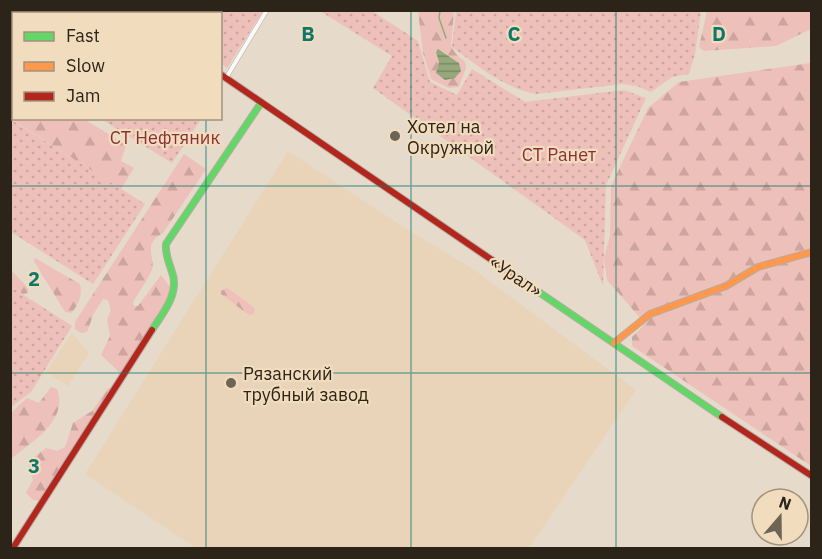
<svg xmlns="http://www.w3.org/2000/svg" width="822" height="559" font-family="'IBM Plex Sans',sans-serif">
<defs>
<pattern id="grass-dots" width="8" height="8" patternUnits="userSpaceOnUse" patternTransform="scale(1.5)"><rect width="8" height="8" fill="#edc0b9"/><path d="M2 2h.1M6 6h.1" fill="none" stroke="#cba59e" stroke-width="1.8" stroke-linecap="round"/></pattern>
<pattern id="forest-firs" width="22" height="20" patternUnits="userSpaceOnUse" patternTransform="scale(1.5)"><rect width="22" height="20" fill="#edc0b9"/><path d="M5 1l3.5 6h-7zM16 11l3.5 6h-7z" fill="#cba59e"/></pattern>
<pattern id="water-rules" width="6" height="5" patternUnits="userSpaceOnUse" patternTransform="scale(1.5)"><rect width="6" height="5" fill="#96a97c"/><path d="M0 2.5h6" fill="none" stroke="#7b8965"/></pattern>
</defs>
<rect width="100%" height="100%" fill="#e6daca"/>
<g fill="#e9d4ba">
<polygon points="288,151 405,228 473,269 636,390 529,548 196,548 85,474"/>
<polygon points="72,333 89,353 68,386 46,372"/>
</g>
<g fill="url(#grass-dots)">
<polygon points="103,11 107,13 14,14 13,63 11,61 11,11"/>
<polygon points="148,11 263,11 227,68 221,63 220,14 152,14"/>
<polygon points="320,11 372,11 418,41 430,82 457,95 472,69 525,102 624,90 646,98 606,185 603,286 585,240 373,88 392,56"/>
<path d="M456,11V10L701,11L695,54L689,74L672,77L651,92L637,86L622,84L536,94C505,89 477,65 452,47Z"/>
<polygon points="10,119 145,204 93,284 11,232"/>
<polygon points="101,119 201,119 172,163"/>
<polygon points="11,287 72,326 31,392 11,407"/>
</g>
<g fill="url(#forest-firs)" fill-rule="evenodd">
<path d="M418,11H454L451,46C464,70 473,51 459,87L449,88L431,79L423,53ZM442,51L459,63L436,73Z"/>
<polygon points="707,11 811,11 811,29 776,46 704,51 699,47"/>
<polygon points="811,63 811,466 632,346 632,337 643,326 641,319 607,280 604,258 610,236 611,186 648,108 679,82"/>
<polygon points="10,72 13,74 14,118 84,119 126,145 121,161 134,168 121,189 11,119"/>
<path d="M184,154L206,169L163,233C140,245 158,260 151,272C146,282 139,292 133,302L134,306H138L161,275L172,289L170,296L121,374L101,355L110,336L107,320L111,310L108,300L103,299L94,313L87,332L81,333L75,329V322Z"/>
<path d="M35,258L80,284C83,294 78,306 71,313L65,312L34,261Z"/>
<polygon points="10,269 28,288 28,293 23,294 11,287"/>
<polygon points="227,288 255,308 254,314 249,315 221,294 221,291"/>
<path d="M51,387L57,389C69,421 32,441 11,459L12,412L27,398L39,403Z"/>
<polygon points="108,388 111,389 110,392 43,501 33,500 26,493 33,480 28,467 33,458 46,448 57,451 65,447 73,423 92,411"/>
</g>
<polygon fill="url(#water-rules)" points="438,49 459,63 461,71 455,78 445,80 436,73 439,62 436,52"/>
<g fill="none" stroke-linecap="round" stroke-linejoin="round">
<polyline stroke="#96a97c" stroke-width="1.5" points="440,10 439,18 446,38"/>
<defs>
<polyline id="street" points="226,78 267,10"/>
<g id="fast">
<polyline points="133,10 137,14"/>
<polyline points="527,284 722,417"/>
<path d="M152,330C163,313 180,293 172,272C169,262 165,255 166,244L261,103"/>
</g>
<polyline id="slow" points="614,343 650,314 726,286 758,267 812,252"/>
<g id="jam">
<polyline points="220,74 527,284"/>
<polyline points="722,417 812,476"/>
<polyline points="13,548 152,330"/>
</g>
</defs>
<use href="#street" stroke="#b6ada1" stroke-width="5"/>
<use href="#fast" stroke="#b6ada1" stroke-width="8"/>
<use href="#slow" stroke="#b6ada1" stroke-width="8"/>
<use href="#jam" stroke="#b6ada1" stroke-width="8"/>
<use href="#street" stroke="#fbf9f7" stroke-width="4"/>
<use href="#fast" stroke="#63d668" stroke-width="6"/>
<use href="#slow" stroke="#ff974d" stroke-width="6"/>
<use href="#jam" stroke="#b3261e" stroke-width="6"/>
</g>
<path fill="none" stroke="#0f766e" stroke-width="1.5" stroke-opacity="0.55" d="M206,10V14M411,10V548M616,10V548M206,118V548M10,186H812M10,373H812"/>
<g fill="#6d6456" stroke="#f2dcbe" stroke-width="2">
<circle cx="395" cy="136" r="6"/>
<circle cx="231" cy="383" r="6"/>
</g>
<g text-anchor="middle" dominant-baseline="central" stroke-width="4.5" stroke-linejoin="round" paint-order="stroke">
<g font-size="18" fill="#2c2418" stroke="#f2dcbe" text-anchor="start">
<text x="407" y="126">Хотел на<tspan x="407" dy="21">Окружной</tspan></text>
<text x="243" y="373">Рязанский<tspan x="243" dy="21">трубный завод</tspan></text>
</g>
<g font-size="18" fill="#893036" stroke="#f2dcbe">
<text x="165" y="137">СТ Нефтяник</text>
<text x="559" y="154">СТ Ранет</text>
</g>
<g font-size="18" fill="#2c2418" stroke="#f2dcbe">
<text transform="translate(516 276) rotate(34)">«Урал»</text>
</g>
</g>
<g font-size="20" text-anchor="middle" font-weight="bold" fill="#0f766e" stroke="#f2dcbe" stroke-width="4.5" stroke-linejoin="round" paint-order="stroke">
<text x="308" y="41">B</text>
<text x="514" y="41">C</text>
<text x="719" y="41">D</text>
<text x="34" y="286">2</text>
<text x="34" y="473">3</text>
</g>
<rect width="822" height="559" fill="none" stroke="#2c2418" stroke-width="24"/>
<rect x="12" y="12" width="210" height="108" fill="#f2dcbe" stroke="#a3927c" stroke-width="1.5"/>
<rect x="24" y="32" width="30" height="9" fill="#63d668" stroke="#a3927c" stroke-width="1.5"/>
<text x="66" y="42" font-size="18" fill="#2c2418">Fast</text>
<rect x="24" y="62" width="30" height="9" fill="#ff974d" stroke="#a3927c" stroke-width="1.5"/>
<text x="66" y="72" font-size="18" fill="#2c2418">Slow</text>
<rect x="24" y="92" width="30" height="9" fill="#b3261e" stroke="#a3927c" stroke-width="1.5"/>
<text x="66" y="102" font-size="18" fill="#2c2418">Jam</text>
<g transform="translate(780 517) rotate(20)"><circle r="28" fill="#f2dcbe" stroke="#a3927c" stroke-width="1.5"/>
<path d="M0-4.5L10 22L0 15L-10 22Z" fill="#6d6456"/>
<text y="-9" font-size="16" font-weight="bold" text-anchor="middle" fill="#2c2418">N</text>
</g>
</svg>
